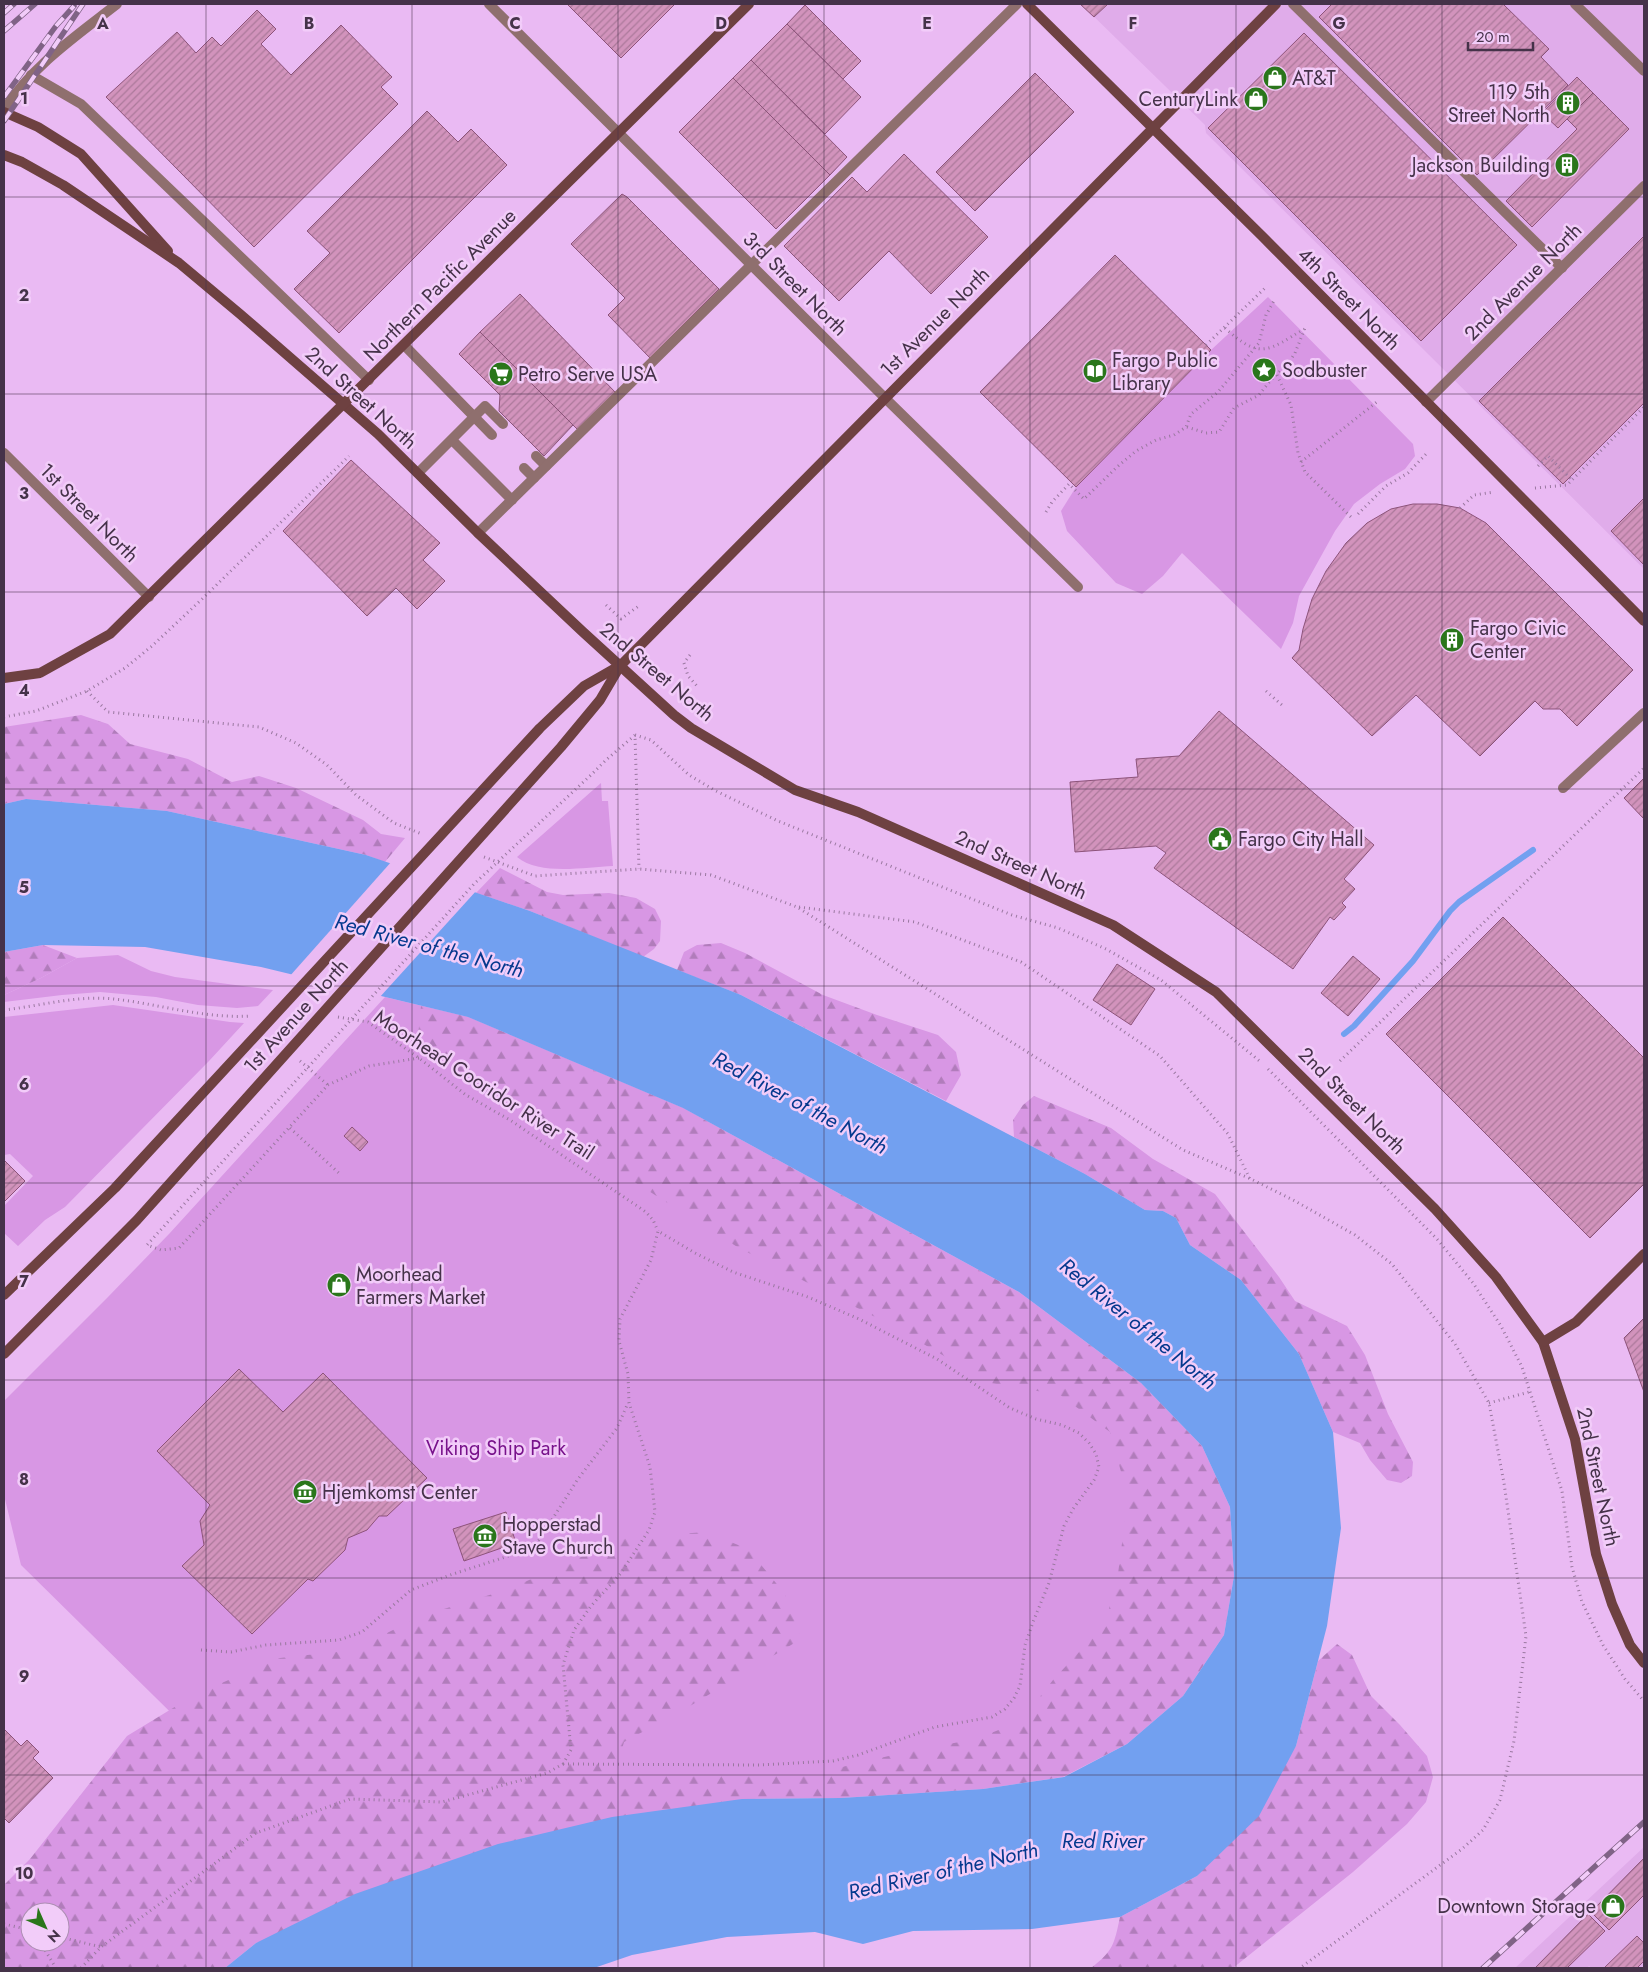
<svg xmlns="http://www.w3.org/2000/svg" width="1648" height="1972" font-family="Jost,sans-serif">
<defs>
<pattern id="forest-firs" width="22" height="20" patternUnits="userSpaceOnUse" patternTransform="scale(1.25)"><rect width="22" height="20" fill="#d897e4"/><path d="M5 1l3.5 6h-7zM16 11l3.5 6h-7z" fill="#b17cbb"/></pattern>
<pattern id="building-hatch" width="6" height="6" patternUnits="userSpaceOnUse" patternTransform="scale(1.25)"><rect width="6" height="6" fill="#d293bc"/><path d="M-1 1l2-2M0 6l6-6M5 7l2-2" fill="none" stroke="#ac799b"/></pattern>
</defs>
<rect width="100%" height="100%" fill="#eabaf3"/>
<g fill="#e0acea">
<polygon points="1081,4 1644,4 1644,569 1206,133 1205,125"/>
<polygon points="1644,1847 1644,1968 1592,1968 1589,1966 1587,1968 1515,1968"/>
</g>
<g fill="#d897e4">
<polygon points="1268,297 1413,444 1415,456 1405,469 1380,484 1354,504 1335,531 1299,596 1293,623 1281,649 1182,553 1163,576 1142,594 1116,583 1067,531 1061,511 1076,487 1211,350"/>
<path d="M601,783L602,801H608L613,866C585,867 540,876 517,857Z"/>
<polygon points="118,955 151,971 175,977 273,990 258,1006 237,1008 198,1005 156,997 100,992 62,995 4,1002 4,995 41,978 77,958"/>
<polygon points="385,997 468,1017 683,1108 829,1189 1141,1383 1183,1696 355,1894 21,1565 4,1495 4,1401 107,1298 169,1234"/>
<polygon points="113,1005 230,1022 244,1023 209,1061 65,1207 45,1220 18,1246 4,1233 4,1206 33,1176 10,1154 4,1155 4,1017"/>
</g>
<g fill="url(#forest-firs)" fill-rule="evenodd">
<polygon points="81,715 108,724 130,744 188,759 232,782 259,776 296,788 363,820 381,834 405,838 385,862 366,855 167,811 26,799 4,804 4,727"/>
<polygon points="500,868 547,892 563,895 609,893 636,898 655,909 661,921 660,941 654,949 643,957 530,911 476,893"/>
<polygon points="721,943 745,953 823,995 877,1015 938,1035 956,1052 961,1075 946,1101 741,995 677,970 684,952 697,945"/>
<polygon points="43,945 77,958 41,978 4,995 4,952"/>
<path d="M421,1006L468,1017L683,1108L1019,1292L1141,1383L1202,1446L1230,1507L1234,1576L1224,1635L1183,1696L1127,1744L1063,1777L983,1789L841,1798L742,1799L256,1943L225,1968H4V1885L30,1859L127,1736L196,1694L280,1658L353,1650L421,1616L509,1589L623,1538L706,1532L748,1549L785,1594L801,1639L690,1706L624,1742L615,1774L719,1776L808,1775L910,1751L976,1739L1021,1721L1053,1680L1105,1624L1118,1574L1128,1497L1110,1432L1060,1395L991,1383L887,1323L739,1248L636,1183L564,1147L479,1087L417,1046ZM30,1912H60V1942H30Z"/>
<polygon points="1034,1096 1111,1128 1153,1159 1215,1194 1279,1277 1295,1301 1347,1326 1365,1355 1388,1414 1413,1462 1412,1476 1401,1483 1387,1480 1370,1460 1360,1443 1333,1432 1299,1354 1241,1280 1190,1245 1176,1218 1163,1211 1145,1210 1085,1174 1014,1137 1013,1120 1023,1105"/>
<path d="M1337,1644L1352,1655L1371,1696L1400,1725L1427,1756L1433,1777L1426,1802L1407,1824L1353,1872L1233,1968H1091C1113,1951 1114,1945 1120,1917L1197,1876L1296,1746L1318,1661Z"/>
</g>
<polygon fill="#72a0f0" points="26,799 167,811 366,855 530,911 741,995 1085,1174 1145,1210 1163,1211 1176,1218 1190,1245 1241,1280 1299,1354 1333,1432 1341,1528 1327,1626 1296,1746 1259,1816 1197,1876 1120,1917 1032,1929 913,1931 863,1944 815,1932 727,1937 632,1955 594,1968 225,1968 256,1943 355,1894 498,1844 612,1817 742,1799 841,1798 983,1789 1064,1777 1127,1744 1183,1696 1224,1635 1234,1576 1230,1507 1202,1446 1141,1383 1019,1292 683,1108 468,1017 261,967 145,947 43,945 4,952 4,804"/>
<polygon fill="#eabaf3" points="392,861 477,890 379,998 289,977"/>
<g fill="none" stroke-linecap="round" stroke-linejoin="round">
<polyline stroke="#72a0f0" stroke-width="6" points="1344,1034 1354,1026 1413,961 1450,911 1459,902 1533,850"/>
</g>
<g fill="url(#building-hatch)" stroke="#8d537a">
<polygon points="567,4 675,4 621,58"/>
<polygon points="1080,4 1108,4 1094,17"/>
<polygon points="1332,4 1503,4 1549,49 1541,57 1568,85 1477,175 1319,17"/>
<polygon points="805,5 861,61 843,79 787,24"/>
<polygon points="257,10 276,29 261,44 291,75 341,25 392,77 381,87 398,104 254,247 106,97 177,32 196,53 212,37 221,46"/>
<polygon points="787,24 861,97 825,134 751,60"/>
<polygon points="1304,33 1517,245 1421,341 1208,128"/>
<polygon points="751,60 847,157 830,175 733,78"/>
<polygon points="1035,73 1074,112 975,211 936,172"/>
<polygon points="1577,77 1593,93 1558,128 1542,113"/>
<polygon points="733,78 830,175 776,229 679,132"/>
<polygon points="1593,93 1629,129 1532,227 1506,201 1577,129 1567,119"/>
<polygon points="427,111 458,142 471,129 507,165 339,333 294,289 330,253 307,231"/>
<polygon points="904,154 988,237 931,294 889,251 839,301 784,246 852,177 867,192"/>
<polygon points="622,194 627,197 719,289 650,358 608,315 625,298 571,244"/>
<polygon points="1644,236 1644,403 1563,484 1479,401"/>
<polygon points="1115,255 1211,350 1076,487 980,392"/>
<polygon points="520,294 616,393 579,431 480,332"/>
<polygon points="480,332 573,425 544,456 499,411 500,395 459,354"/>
<polygon points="351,460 440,543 423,560 445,581 417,609 396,588 367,616 283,531"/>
<polygon points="1644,498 1644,565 1611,531"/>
<polygon points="1413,504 1437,504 1460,508 1486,523 1633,670 1577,726 1560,709 1543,709 1535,701 1480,756 1416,695 1372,736 1292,658 1299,650 1303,629 1312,599 1326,571 1346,543 1367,523 1391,509"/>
<polygon points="1219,711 1374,845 1344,879 1355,889 1342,903 1346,907 1334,920 1330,917 1293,969 1154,868 1166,853 1156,846 1075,852 1070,782 1138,777 1136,759 1179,756"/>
<polygon points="1644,778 1644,819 1624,798"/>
<polygon points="1503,917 1644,1058 1644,1184 1590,1238 1386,1034"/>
<polygon points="1353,956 1380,979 1348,1016 1321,993"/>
<polygon points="1117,964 1155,989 1131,1025 1093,1000"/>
<polygon points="352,1127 368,1142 360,1151 344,1136"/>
<polygon points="4,1160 25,1181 4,1202"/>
<polygon points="1644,1318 1644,1392 1624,1338"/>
<polygon points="239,1369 283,1412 323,1373 427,1478 387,1516 379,1516 367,1530 348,1538 345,1550 313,1581 308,1579 252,1634 182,1566 204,1545 200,1521 210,1505 157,1451"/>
<polygon points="506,1512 516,1543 464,1561 453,1529"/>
<polygon points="4,1729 21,1746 27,1740 39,1752 33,1758 53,1778 9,1823 4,1818"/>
<polygon points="1644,1858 1644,1895 1609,1930 1591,1912"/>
<polygon points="1588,1914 1605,1931 1567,1968 1535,1968"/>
<polygon points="1637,1936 1644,1943 1644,1961 1637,1968 1604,1968"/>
</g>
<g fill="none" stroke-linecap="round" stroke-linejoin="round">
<g stroke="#9a78a0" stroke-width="3" stroke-dasharray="1 4" stroke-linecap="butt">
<path d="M1225,328C1260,360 1268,351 1304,329"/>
<polyline points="1206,345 1265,288"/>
<polyline points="1277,375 1291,405 1298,453 1305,472 1353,519"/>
<polyline points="1187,427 1206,433 1219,432 1234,408 1259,395 1270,381 1289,362 1295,353 1305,328"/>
<polyline points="1301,462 1378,401"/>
<polyline points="1538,466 1548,456 1572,480"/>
<polyline points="1535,488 1567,485 1644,407"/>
<polyline points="1460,508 1474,495 1494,492"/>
<polyline points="1046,512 1052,502 1069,484 1084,499 1117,467 1136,451 1156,440 1174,435 1186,427 1191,414 1218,392 1259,343 1266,315 1275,299"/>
<polyline points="1358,514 1386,486 1408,473 1427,453"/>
<polyline points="606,605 621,619 640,605"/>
<polyline points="690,655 684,663 688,676 698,687"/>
<polyline points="87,691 108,712 259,727 296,743 327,765 356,795 394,823 422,834"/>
<polyline points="1266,691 1283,706"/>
<polyline points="4,717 36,711 87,691 125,668 152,646 201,600 349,456"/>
<polyline points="635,735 651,740 689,775 716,791 778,821 1012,915 1058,928 1106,949 1161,980 1262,1063"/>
<polyline points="484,857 535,876 639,869 711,875 797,907 1183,1150 1251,1179 1295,1201 1355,1235 1392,1264 1455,1344 1489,1403 1504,1483 1526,1636 1514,1741 1500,1800 1483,1830 1462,1849 1300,1968"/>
<polyline points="799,907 915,922 1021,962 1160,1056 1228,1134 1250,1179"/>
<path d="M4,1010C40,1006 77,995 114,999C159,1004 205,1019 251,1016"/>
<polyline points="338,1017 368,1022 419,1058 466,1095 510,1120 646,1212 653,1220 658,1231"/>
<polyline points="419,1058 369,1066 328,1085 179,1248 161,1250 147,1245 474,884 592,774 606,760 635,735 639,869"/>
<polyline points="300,1061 328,1085"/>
<polyline points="1340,1061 1644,768"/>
<polyline points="1268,1069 1437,1239 1473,1283 1501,1326 1522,1367 1562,1491 1572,1567 1582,1602 1603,1645 1625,1679 1644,1701"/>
<polyline points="290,1128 341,1175"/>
<polyline points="1489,1403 1529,1392"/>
<polyline points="201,1650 231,1652 266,1645 339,1640 362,1632 411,1590 450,1575 521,1552 539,1540 578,1479 617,1428 628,1403"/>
<polyline points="563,1764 759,1765 833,1761 858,1755 935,1727 992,1717 1005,1709 1014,1698 1020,1686 1025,1645 1033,1622 1049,1583 1064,1526 1073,1509 1094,1480 1099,1467 1096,1454 1089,1443 1079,1433 1062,1425 1036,1419 1010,1408 937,1359 859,1319 808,1297 733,1272 695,1253 658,1231"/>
<polyline points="563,1764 571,1750 563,1665 574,1630 591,1606 621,1573 649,1530 655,1512 650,1467 629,1403 628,1374 619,1341 620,1319 651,1260 658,1231"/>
<polyline points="4,1924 30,1930"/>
<polyline points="60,1937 101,1947"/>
<polyline points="40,1942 56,1968"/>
<polyline points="81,1968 101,1947 256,1833 350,1799 442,1802 547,1773 563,1764"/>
</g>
<g stroke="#8f6f6e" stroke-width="10">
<polyline points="489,4 885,398 1078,587"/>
<polyline points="1293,4 1562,268"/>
<polyline points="31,75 81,104 369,380"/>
<path d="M4,110C32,66 76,36 117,4"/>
<polyline points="404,345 492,435"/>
<polyline points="452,440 512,500"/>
<polyline points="4,453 149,597"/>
<polyline points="536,456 546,466"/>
<polyline points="524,468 534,478"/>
<polyline points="418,473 485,406 503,424"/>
<polyline points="478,533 1017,4"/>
</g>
<g stroke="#8f6f6e" stroke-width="10">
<polyline points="1575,4 1644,71"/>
<polyline points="1426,402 1644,186"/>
<polyline points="1563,788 1644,713"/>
</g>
<g stroke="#6e4141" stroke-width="10">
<polyline points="1027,4 1262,236 1644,621"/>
<polyline points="4,112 38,127 81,154 168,251"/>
<polyline points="4,155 22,162 63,185 179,263 240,314 378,434 478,533 583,632 674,715 691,728 795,790 858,812 1113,925 1216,992 1435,1209 1496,1277 1543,1342 1575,1439 1596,1554 1612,1604 1630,1645 1644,1663"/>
<polyline points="4,678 40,673 110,634 749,4"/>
<polyline points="4,1295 115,1188 540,728 584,686 619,666"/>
<polyline points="1543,1342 1576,1322 1644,1254"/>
<polyline points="4,1354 137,1220 561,747 600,700 620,666 1276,4"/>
</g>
<defs>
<g id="rail">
<polyline points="4,13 14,4"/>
<polyline points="4,31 35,4"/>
<polyline points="4,97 56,26 74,6"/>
<polyline points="4,121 83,4"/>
<polyline points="1483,1968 1644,1822"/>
</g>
</defs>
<use href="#rail" stroke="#806386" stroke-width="5.5"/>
<use href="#rail" stroke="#f2ccf9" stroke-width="4" stroke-dasharray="11" stroke-linecap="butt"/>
</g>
<path fill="none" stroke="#453249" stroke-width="1" stroke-opacity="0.55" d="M206,4V1968M412,4V1968M618,4V1968M824,4V1968M1030,4V1968M1236,4V1968M1442,4V1968M4,197H1644M4,394H1644M4,592H1644M4,789H1644M4,986H1644M4,1183H1644M4,1380H1644M4,1578H1644M4,1775H1644"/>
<defs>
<symbol id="shop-disc" viewBox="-11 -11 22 22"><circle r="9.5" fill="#2a761b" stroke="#f2ccf9"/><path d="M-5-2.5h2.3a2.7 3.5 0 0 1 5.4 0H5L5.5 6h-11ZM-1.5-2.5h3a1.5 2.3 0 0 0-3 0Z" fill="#fff"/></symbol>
<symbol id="building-disc" viewBox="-11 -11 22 22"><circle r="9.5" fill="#2a761b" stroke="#f2ccf9"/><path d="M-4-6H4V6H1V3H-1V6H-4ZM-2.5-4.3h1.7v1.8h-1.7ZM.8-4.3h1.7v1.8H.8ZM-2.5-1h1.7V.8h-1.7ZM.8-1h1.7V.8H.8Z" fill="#fff"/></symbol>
<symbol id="sight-disc" viewBox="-11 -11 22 22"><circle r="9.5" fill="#2a761b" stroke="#f2ccf9"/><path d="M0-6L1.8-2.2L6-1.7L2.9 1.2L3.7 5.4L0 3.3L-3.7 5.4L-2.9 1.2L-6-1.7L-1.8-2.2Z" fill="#fff"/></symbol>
<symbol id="library-disc" viewBox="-11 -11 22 22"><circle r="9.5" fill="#2a761b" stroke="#f2ccf9"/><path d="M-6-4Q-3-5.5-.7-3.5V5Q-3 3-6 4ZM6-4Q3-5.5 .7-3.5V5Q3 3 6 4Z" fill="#fff"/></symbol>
<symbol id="supermarket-disc" viewBox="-11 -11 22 22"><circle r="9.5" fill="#2a761b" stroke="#f2ccf9"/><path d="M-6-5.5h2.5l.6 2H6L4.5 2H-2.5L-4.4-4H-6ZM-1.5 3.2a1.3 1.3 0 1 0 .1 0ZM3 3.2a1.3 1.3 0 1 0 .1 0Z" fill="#fff"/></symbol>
<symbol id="civic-disc" viewBox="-11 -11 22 22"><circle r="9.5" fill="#2a761b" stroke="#f2ccf9"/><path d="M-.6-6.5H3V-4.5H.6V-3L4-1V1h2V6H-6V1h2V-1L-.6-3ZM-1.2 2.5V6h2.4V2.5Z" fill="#fff"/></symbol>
<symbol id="museum-disc" viewBox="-11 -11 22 22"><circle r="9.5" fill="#2a761b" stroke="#f2ccf9"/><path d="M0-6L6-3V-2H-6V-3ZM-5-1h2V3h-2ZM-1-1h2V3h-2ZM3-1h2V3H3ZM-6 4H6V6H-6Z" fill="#fff"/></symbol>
</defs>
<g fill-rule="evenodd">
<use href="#shop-disc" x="1261" y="64" width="28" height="28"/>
<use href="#shop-disc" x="1242" y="85" width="28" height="28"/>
<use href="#building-disc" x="1554" y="89" width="28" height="28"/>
<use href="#building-disc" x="1553" y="151" width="28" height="28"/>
<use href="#sight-disc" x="1250" y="356" width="28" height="28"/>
<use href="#library-disc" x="1081" y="357" width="28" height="28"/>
<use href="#supermarket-disc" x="487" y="360" width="28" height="28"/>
<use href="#building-disc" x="1438" y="626" width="28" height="28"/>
<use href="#civic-disc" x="1206" y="825" width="28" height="28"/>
<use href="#shop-disc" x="325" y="1271" width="28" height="28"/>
<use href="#museum-disc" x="291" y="1478" width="28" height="28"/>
<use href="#museum-disc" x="471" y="1522" width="28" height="28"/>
<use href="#shop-disc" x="1599" y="1892" width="28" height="28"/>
</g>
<g text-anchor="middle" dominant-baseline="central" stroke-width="5" stroke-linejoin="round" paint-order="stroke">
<g font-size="20" fill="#453249" stroke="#f2ccf9" text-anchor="start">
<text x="1292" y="78">AT&amp;T</text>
<text x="1550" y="92" text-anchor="end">119 5th<tspan x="1550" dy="23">Street North</tspan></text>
<text x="1238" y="99" text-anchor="end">CenturyLink</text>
<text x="1550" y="165" text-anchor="end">Jackson Building</text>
<text x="1112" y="360">Fargo Public<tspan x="1112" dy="23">Library</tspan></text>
<text x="1282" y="370">Sodbuster</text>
<text x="518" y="374">Petro Serve USA</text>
<text x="1470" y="628">Fargo Civic<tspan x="1470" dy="23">Center</tspan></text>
<text x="1238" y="839">Fargo City Hall</text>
<text x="356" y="1274">Moorhead<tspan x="356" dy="23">Farmers Market</tspan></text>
<text x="322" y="1492">Hjemkomst Center</text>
<text x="502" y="1524">Hopperstad<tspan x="502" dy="23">Stave Church</tspan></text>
<text x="1596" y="1906" text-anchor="end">Downtown Storage</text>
</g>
<g font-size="20" fill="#453249" stroke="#f2ccf9">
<text transform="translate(1523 282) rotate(-45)">2nd Avenue North</text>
<text transform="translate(795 284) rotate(45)">3rd Street North</text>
<text transform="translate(440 285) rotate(-45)">Northern Pacific Avenue</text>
<text transform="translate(1349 299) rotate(45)">4th Street North</text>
<text transform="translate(935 322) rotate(-45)">1st Avenue North</text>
<text transform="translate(361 398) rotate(42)">2nd Street North</text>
<text transform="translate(89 513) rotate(45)">1st Street North</text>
<text transform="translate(657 672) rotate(40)">2nd Street North</text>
<text transform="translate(1021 865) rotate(24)">2nd Street North</text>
<text transform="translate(296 1016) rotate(-48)">1st Avenue North</text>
<text transform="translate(484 1085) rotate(33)">Moorhead Cooridor River Trail</text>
<text transform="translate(1352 1101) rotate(45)">2nd Street North</text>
<text transform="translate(1598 1477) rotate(78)">2nd Street North</text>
</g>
<g font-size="20" fill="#78128b" stroke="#f2ccf9">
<text x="496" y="1448">Viking Ship Park</text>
</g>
<g font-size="21" font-style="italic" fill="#05398e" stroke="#f2ccf9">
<text transform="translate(429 946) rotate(15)">Red River of the North</text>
<text transform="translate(800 1103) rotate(28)">Red River of the North</text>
<text transform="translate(1138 1324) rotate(39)">Red River of the North</text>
<text x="1103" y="1841">Red River</text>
<text transform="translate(943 1871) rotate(-13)">Red River of the North</text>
</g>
</g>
<g font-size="16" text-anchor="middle" font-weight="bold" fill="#453249" stroke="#f2ccf9" stroke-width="5" stroke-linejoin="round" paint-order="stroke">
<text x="103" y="29">A</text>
<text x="309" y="29">B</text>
<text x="515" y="29">C</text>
<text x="721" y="29">D</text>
<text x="927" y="29">E</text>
<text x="1133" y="29">F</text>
<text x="1339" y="29">G</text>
<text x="24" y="104">1</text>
<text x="24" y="301">2</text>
<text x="24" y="499">3</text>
<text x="24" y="696">4</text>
<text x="24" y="893">5</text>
<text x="24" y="1090">6</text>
<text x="24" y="1287">7</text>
<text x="24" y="1485">8</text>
<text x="24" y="1682">9</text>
<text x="24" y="1879">10</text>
</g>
<rect width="1648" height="1972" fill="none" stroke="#453249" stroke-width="10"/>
<g transform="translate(45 1927) rotate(135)"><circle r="24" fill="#f2ccf9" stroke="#ad8eb3"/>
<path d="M0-4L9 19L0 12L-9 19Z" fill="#2a761b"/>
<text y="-8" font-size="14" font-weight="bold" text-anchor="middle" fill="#453249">N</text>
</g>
<path d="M1468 42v8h65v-8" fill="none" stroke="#453249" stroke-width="2.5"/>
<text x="1476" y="42" font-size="15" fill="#453249" stroke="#f2ccf9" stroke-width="4" paint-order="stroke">20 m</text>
</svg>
